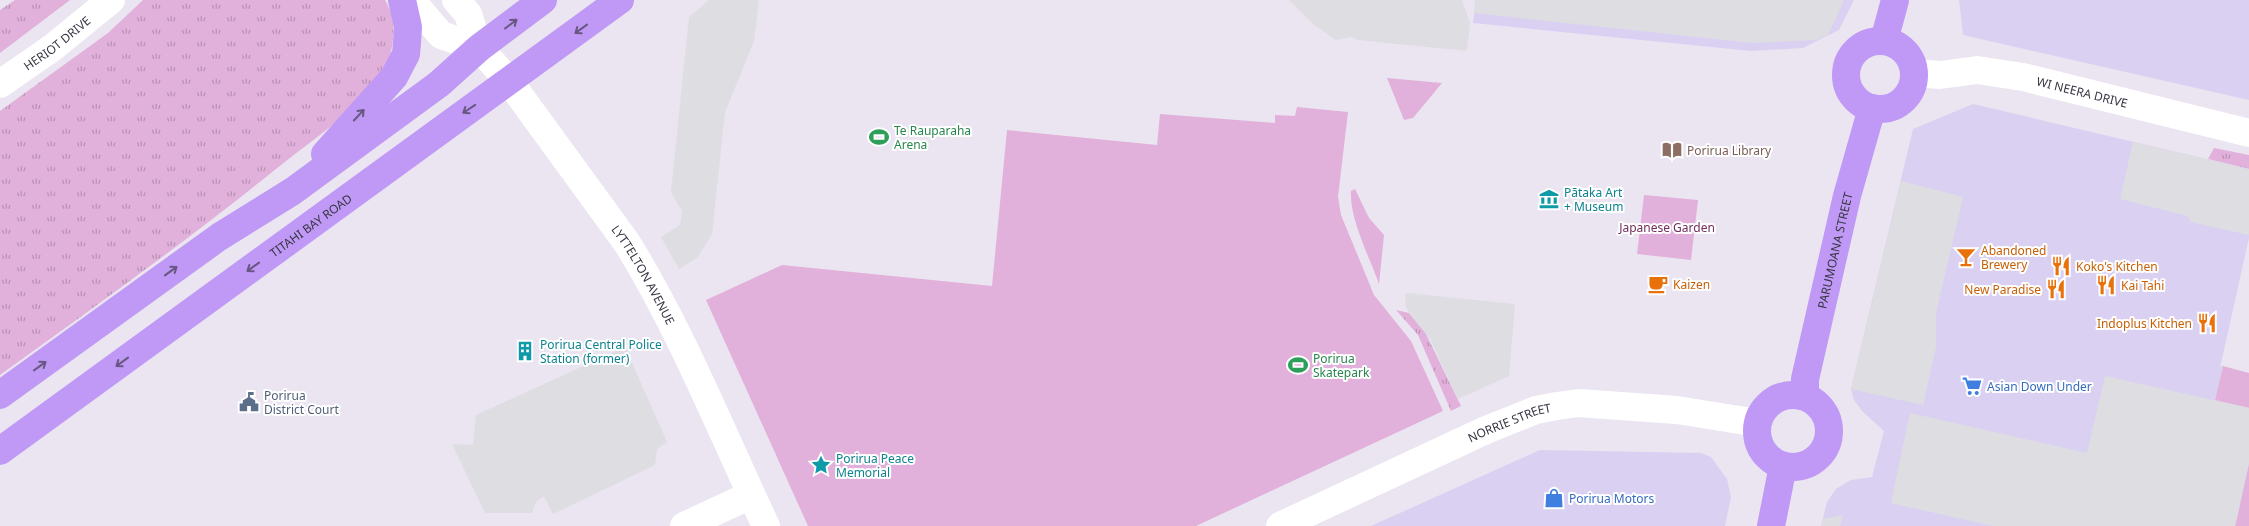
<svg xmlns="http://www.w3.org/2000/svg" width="2249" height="526" font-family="'Noto Sans',sans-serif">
<defs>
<pattern id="grass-tufts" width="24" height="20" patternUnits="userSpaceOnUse" patternTransform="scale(1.25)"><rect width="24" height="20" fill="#e2b1db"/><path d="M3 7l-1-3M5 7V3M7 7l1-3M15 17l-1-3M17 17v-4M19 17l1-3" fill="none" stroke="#b891b3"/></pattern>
</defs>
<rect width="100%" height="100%" fill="#eae5f1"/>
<g fill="#dad1f2">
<polygon points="1476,0 1854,0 1839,30 1803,48 1751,51 1473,23"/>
<polygon points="1959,0 2249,0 2249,100 1963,35"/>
<polygon points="1973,104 2249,169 2249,238 2222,359 2220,366 2223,366 2215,400 2249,408 2249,464 2235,526 1821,526 1827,502 1836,489 1851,480 1872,477 1884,431 1862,411 1854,400 1851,389 1913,129"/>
<polygon points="1540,450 1701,453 1711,457 1727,479 1731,497 1725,526 1371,526"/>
</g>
<g fill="url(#grass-tufts)">
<polygon points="15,0 70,0 0,53 0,10"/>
<path d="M143,0H385C401,27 393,61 374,85C351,114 306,145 276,169C187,241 93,308 0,375V111L108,33Z"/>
<polygon points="2214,148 2249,155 2249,169 2208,159"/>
<polygon points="1396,310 1409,313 1425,332 1461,406 1451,411 1418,335"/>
</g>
<g fill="#e2b1db">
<polygon points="1387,78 1442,83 1413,118 1404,120"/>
<polygon points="1297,107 1348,112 1338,197 1341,215 1374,295 1411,341 1443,411 1196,526 808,526 706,300 782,265 992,286 1007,130 1157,145 1160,114 1275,123 1275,115 1295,116"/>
<path d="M1355,189L1369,218L1384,235L1379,284C1370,258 1349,218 1351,191Z"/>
<polygon points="1644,195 1698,200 1691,260 1637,254"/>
<polygon points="2223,366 2249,373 2249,408 2215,400"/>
<polygon points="2249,463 2249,526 2235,526 2237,518"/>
</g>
<g fill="#dedde2">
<polygon points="709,0 759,0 754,41 725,112 712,234 698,257 679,269 661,237 680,225 682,211 671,192 689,17"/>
<polygon points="1289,0 1462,0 1470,23 1467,51 1358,40 1351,37 1336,40 1313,24"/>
<polygon points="1475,0 1844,0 1828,35 1816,40 1752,43 1474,13"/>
<polygon points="2133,142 2249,169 2249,235 2191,222 2188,216 2120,199"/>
<polygon points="1901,181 1963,197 1936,313 1936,347 1923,405 1851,389"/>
<polygon points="1406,293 1515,304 1509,376 1458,399 1430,339 1409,313 1405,304"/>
<polygon points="625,347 667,442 657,449 655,465 553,514 544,496 536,502 532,513 485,513 452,444 473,445 476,415"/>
<polygon points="2105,376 2249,408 2249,463 2235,526 1993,526 1891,503 1910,413 2087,453"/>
<polygon points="1843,515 1840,526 1821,526 1823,519"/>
</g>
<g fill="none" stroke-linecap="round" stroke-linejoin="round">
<g stroke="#fff" stroke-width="28">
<polyline points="411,0 441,35 479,48"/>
<path id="s1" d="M456,0L468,14L479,48L509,81L627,243C682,332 721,431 766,526"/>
<path id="s2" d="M1914,73L1940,75L1977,70L2023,77L2249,133"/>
<path id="s3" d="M0,84L52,48L111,0"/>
<polyline points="684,526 751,495"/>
<path id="s4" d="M1280,526L1486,430L1536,410L1557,406L1578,403L1677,410L1758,423"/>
</g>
<g stroke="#bf99f5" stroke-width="28">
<polyline points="1884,41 1895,0"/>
<circle cx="1880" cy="75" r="34"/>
<polyline points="325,154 394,77 406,54 407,43 408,27 402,0"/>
<circle cx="1793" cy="431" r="36"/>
<polyline points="0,395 219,237 293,191 439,84 479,48 543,0"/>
<path id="s5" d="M1805,396V379L1847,196L1872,108"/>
<path id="s6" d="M0,451L620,0"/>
<polyline points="1771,526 1783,466"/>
</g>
</g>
<defs><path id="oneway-shaft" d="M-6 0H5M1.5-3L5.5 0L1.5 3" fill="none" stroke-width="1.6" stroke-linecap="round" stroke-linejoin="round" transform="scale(1.25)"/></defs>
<g stroke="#685881">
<use href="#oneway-shaft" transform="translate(511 24) rotate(-37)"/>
<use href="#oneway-shaft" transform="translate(581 29) rotate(144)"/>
<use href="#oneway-shaft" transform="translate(469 109) rotate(146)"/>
<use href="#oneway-shaft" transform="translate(359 115) rotate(-47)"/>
<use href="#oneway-shaft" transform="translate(253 267) rotate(144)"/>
<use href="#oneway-shaft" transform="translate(171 271) rotate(-36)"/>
<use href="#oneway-shaft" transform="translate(122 362) rotate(144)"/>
<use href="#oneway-shaft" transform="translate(40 366) rotate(-36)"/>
</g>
<defs>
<symbol id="stadium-bare" viewBox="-9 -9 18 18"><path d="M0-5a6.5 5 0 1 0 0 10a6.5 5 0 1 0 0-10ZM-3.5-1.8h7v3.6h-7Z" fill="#2e9e5b" stroke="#fff" stroke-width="2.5" paint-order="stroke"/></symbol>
<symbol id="library-bare" viewBox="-9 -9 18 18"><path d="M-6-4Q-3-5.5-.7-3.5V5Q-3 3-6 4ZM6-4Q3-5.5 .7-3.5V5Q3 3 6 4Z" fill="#8d6e63" stroke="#fff" stroke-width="2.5" paint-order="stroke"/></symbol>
<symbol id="museum-bare" viewBox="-9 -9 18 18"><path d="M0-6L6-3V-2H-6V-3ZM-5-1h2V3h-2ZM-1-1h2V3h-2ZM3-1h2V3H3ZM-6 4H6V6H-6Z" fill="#0f9aa8" stroke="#fff" stroke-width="2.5" paint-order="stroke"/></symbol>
<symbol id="bar-bare" viewBox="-9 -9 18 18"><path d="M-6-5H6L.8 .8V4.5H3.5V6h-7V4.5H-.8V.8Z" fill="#e8710a" stroke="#fff" stroke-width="2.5" paint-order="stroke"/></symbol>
<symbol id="restaurant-bare" viewBox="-9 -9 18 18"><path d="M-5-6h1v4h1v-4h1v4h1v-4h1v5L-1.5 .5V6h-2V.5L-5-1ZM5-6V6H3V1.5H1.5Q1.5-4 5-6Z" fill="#e8710a" stroke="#fff" stroke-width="2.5" paint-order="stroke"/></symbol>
<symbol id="cafe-bare" viewBox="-9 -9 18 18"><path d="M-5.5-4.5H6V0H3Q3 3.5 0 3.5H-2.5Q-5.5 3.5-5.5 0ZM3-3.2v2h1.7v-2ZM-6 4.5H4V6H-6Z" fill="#e8710a" stroke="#fff" stroke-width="2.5" paint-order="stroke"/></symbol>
<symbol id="building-bare" viewBox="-9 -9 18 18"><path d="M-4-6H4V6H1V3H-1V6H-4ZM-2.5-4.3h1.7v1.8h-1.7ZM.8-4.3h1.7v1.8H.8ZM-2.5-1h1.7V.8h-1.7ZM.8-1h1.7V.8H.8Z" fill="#0f9aa8" stroke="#fff" stroke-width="2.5" paint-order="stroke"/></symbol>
<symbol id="supermarket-bare" viewBox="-9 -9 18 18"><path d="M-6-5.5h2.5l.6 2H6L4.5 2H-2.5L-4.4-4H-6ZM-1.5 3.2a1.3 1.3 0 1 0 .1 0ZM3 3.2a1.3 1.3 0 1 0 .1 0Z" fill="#3f7fe0" stroke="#fff" stroke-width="2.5" paint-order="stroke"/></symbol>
<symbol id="civic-bare" viewBox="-9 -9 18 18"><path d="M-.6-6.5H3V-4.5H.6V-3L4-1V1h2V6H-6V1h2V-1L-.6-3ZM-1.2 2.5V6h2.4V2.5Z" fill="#5c6f8a" stroke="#fff" stroke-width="2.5" paint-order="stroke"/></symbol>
<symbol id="sight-bare" viewBox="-9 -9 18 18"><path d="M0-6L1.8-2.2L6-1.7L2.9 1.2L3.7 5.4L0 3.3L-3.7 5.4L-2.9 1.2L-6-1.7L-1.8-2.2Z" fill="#0f9aa8" stroke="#fff" stroke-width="2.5" paint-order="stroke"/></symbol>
<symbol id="shop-bare" viewBox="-9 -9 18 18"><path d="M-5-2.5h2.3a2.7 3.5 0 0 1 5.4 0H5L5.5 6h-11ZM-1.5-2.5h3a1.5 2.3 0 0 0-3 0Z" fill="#3f7fe0" stroke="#fff" stroke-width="2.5" paint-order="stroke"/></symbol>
</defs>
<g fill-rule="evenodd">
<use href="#stadium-bare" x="865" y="123" width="28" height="28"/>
<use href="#library-bare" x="1658" y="136" width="28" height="28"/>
<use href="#museum-bare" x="1535" y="185" width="28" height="28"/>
<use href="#bar-bare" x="1952" y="243" width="28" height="28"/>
<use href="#restaurant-bare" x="2047" y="252" width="28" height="28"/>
<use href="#cafe-bare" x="1644" y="270" width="28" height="28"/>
<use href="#restaurant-bare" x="2092" y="271" width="28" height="28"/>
<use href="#restaurant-bare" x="2042" y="275" width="28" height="28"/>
<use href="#restaurant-bare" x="2193" y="309" width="28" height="28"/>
<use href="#building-bare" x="511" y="337" width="28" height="28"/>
<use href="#stadium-bare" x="1284" y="351" width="28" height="28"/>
<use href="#supermarket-bare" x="1958" y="372" width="28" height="28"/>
<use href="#civic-bare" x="235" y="388" width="28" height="28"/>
<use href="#sight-bare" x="807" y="451" width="28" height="28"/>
<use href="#shop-bare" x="1540" y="484" width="28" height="28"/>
</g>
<g text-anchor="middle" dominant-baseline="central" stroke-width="4" stroke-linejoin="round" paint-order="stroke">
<g font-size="12" fill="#393543" stroke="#fff">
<text stroke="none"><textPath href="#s3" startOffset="70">HERIOT DRIVE</textPath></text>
<text stroke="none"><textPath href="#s2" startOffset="171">WI NEERA DRIVE</textPath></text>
<text stroke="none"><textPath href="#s6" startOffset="384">TITAHI BAY ROAD</textPath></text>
<text stroke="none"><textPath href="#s5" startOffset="149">PARUMOANA STREET</textPath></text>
<text stroke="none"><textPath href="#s1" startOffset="335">LYTTELTON AVENUE</textPath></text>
<text stroke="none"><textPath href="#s4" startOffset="252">NORRIE STREET</textPath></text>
</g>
<g font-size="12" fill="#27864d" stroke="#fff" text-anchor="start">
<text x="894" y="130">Te Rauparaha<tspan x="894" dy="14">Arena</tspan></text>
<text x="1313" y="358">Porirua<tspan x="1313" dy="14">Skatepark</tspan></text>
</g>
<g font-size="12" fill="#785e54" stroke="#fff" text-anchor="start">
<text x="1687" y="150">Porirua Library</text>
</g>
<g font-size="12" fill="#0d838f" stroke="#fff" text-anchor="start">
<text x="1564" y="192">Pātaka Art<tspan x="1564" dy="14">+ Museum</tspan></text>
<text x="540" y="344">Porirua Central Police<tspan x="540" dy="14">Station (former)</tspan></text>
<text x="836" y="458">Porirua Peace<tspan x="836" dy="14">Memorial</tspan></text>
</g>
<g font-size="12" fill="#6f2e5a" stroke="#fff">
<text x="1667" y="227">Japanese Garden</text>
</g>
<g font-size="12" fill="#c56008" stroke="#fff" text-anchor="start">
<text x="1981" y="250">Abandoned<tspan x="1981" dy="14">Brewery</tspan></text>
<text x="2076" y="266">Koko's Kitchen</text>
<text x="1673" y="284">Kaizen</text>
<text x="2121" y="285">Kai Tahi</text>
<text x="2041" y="289" text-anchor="end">New Paradise</text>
<text x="2192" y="323" text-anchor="end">Indoplus Kitchen</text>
</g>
<g font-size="12" fill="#366cbe" stroke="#fff" text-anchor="start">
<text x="1987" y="386">Asian Down Under</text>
<text x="1569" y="498">Porirua Motors</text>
</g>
<g font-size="12" fill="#4e5e75" stroke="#fff" text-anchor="start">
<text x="264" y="395">Porirua<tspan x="264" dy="14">District Court</tspan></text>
</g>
</g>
</svg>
